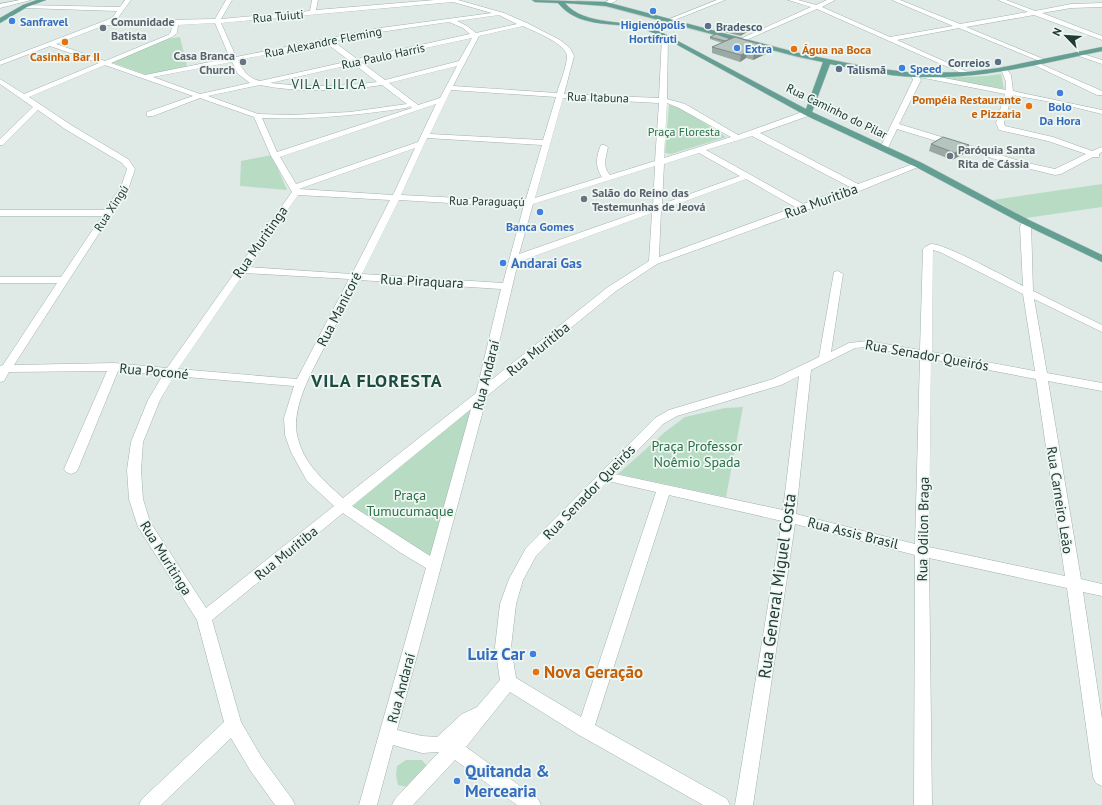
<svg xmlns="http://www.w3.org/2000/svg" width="1102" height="805" font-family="'PT Sans',sans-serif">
<rect width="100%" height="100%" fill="#dfeae6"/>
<polygon fill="#cddad5" points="577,0 599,1 814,56 897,71 895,76 802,59 605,7 574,4"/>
<g fill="#b8dbc3">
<polygon points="180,37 187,66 147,75 111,62 167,39"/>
<polygon points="1001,74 1004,89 938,78 986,76"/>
<polygon points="669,105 678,106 726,137 671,154 665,153"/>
<polygon points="272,155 287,190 240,186 241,161"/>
<polygon points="1102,184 1102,207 1026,218 993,200"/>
<polygon points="476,404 430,556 352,506"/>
<polygon points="743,407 726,497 618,474 665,432 685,417 725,408"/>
<polygon points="406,760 422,760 427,766 407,787 398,785 396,775 397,766"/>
</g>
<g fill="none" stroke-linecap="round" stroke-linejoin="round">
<defs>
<g id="minor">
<polygon points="20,0 31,0 0,8 0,4"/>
<path d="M125,0H131L117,19L113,21L215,19L226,0H232L221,19L310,11L312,0H318L316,10L435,0H458L504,13L527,23L560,40L570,48L574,56L564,94L659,98L662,36L665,34L668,36L667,99L685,104L738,135L805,111H811V115L760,133L858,184L916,163L919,162L923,165L862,190L657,264L616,291L487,396L397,730L422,736L437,737L462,714L477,707L500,680L495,647L500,604L509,579L526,548L655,418L669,410L773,379L819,357L834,272L838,271L843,274L831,352L849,343L868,341L920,350L923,249C925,247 928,245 931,244C944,243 1007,278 1023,286L1020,227L1023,220L1026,219L1031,222L1033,291L1102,325V332L1034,299L1047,373L1102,383V391L1048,381L1081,579L1102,584V596L1083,592L1102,719V786L1096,783L1093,777L1067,588L929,558L932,805H914L915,555L795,524L753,805H735L782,521L669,495L595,725L727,799L730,805H703L579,735L510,692L466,747L538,799L541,805H517L455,760L413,805H392L395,799L439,752L422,753L393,745L377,805H359L426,568L401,553L343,513L212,620L241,722L262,758L292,799L295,805H275L250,770L231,738L161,805H139L142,799L224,722L197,620L138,527L129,499L127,470L131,442L148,400L163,375L118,371L78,469L76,472L71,474L66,472L64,469L107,371L9,372L4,381L0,382V366L3,365L57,283H0V277H61L102,216H0V210H105L121,187L127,169L122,163L65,129L38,110L3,145H0V139L33,107L0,84V79L24,94L99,63L50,46L0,65V61L107,20L113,17L117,11L25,8L23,7V5L120,7ZM453,2L492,13L380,28L236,57L221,23ZM499,15L517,24L476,33L467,26L457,21ZM449,22L463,28L470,34L357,59L333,41L380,32ZM215,23L230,58L145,75L111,63L172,37L177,33L178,25ZM105,25H172L171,32L168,35L105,61L56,44ZM523,26C533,31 568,44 567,57C566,69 560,82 557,93L453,86L479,36ZM472,38L459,61L385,80L361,62ZM326,43L350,61L260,81C248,78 243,71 238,60ZM232,62L238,74L250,83L200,94L153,77ZM354,64L377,82C341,87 306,87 270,83ZM105,65L193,96L147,112V116H153L200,98L254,117L271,156L292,192L167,368L114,363L14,365L129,187L135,169L128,159L71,125L29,97ZM457,66L440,98L418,105L389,83ZM260,85C300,93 342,91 382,85L407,104L350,112L291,115L258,114L208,96ZM451,90L556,97L543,140L430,134ZM563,98L659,103L655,161L610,175C602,167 606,157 608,147L604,145H601C596,156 595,168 602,177L535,198ZM667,103L679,108L731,137L664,158ZM436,104L418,142L296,184L280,157ZM410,106L412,108L277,152L262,118C311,120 358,115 406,108ZM752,136L850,187L803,204L706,150ZM427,138L542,145L526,199L500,200L401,195ZM415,148L393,195L299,189ZM699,153L740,176L662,204L664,164ZM655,166L653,207L519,254L533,204ZM746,179L795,207L659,257L661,210ZM298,195L390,200L352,274L248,267ZM399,200L500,206L524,205L503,283L362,274ZM652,213L649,261L608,287L490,381L518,262ZM933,250L940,252L1023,294L1035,371L932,352ZM244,273L349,279L297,379L178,369ZM359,280L501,289L476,393L343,498C323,480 303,463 297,435C291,405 315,366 328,340C338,320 349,300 359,280ZM868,347L920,357L915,544L796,514L811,370L855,348ZM931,359L1036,379L1065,576L929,547ZM174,376L294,386L284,418L285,435L291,452L307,481L334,506L206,608L150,522L143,499L141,470L143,442L160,400ZM799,376L783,510L615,474L663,424L677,416L781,385ZM471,409L430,556L352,506ZM608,481L656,492L581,717L516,678L511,647L516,604L523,580L536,556Z"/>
<polygon points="609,0 617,0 608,5 604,5 604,3"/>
<polygon points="717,0 725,0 672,21 667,20"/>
<polygon points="788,0 798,0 816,5 827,0 835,0 822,7 890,37 953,26 892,0 900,0 960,24 1028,12 998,0 1006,0 1035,11 1071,4 1102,3 1102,7 1071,8 1042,13 1102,36 1102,40 1034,15 966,27 1046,60 1047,61 1044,63 959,28 897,40 970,73 971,74 968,76 817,9 744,41 740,41 740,39 811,7"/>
<polygon points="1076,53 1080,53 1102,60 1102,64 1076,55"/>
<polygon points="1032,62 1036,62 1102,91 1102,95 1097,95 1032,64"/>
<path d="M1004,67L1006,68L1011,75L1013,91L1102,110V114L1057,103L1012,95L1004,123L1005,126L1053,137L1092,151L1102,147V152L1099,154V157H1093L1061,174L1055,175L1018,166L897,129L887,150H881L880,148L913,80L911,75L912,74L919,73L1006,90V82L1001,69ZM919,77L1005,94L996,123L999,130L1048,141L1086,154L1055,169L1023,162L899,124L921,80Z"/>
</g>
<g id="major">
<polygon points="37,0 46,0 27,7 0,23 0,18 23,5"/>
<path d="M532,0L606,2L798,53L866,67L914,73L968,72L999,68L1102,47V51C1040,64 978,80 914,77C886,76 857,69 830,64L812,112L922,163L1029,220L1102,255V262L1023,224L916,167L805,115L663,37C655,34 648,30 640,28C611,22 578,28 558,3L535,2ZM565,3L606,6L795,56L823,62L806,109L657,30C630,19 584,27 565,3Z"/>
</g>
</defs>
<use href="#minor" stroke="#a2b2ad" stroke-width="1"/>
<use href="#major" stroke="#bcc4c2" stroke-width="1"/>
<use href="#minor" fill="#fff" fill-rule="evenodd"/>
<use href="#major" fill="#649f93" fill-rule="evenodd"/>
</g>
<g fill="#9ba9a4">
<polygon points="724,30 747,32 740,36 724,32"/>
<polygon points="710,37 731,39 769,47 768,53 753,60 746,58 740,62 712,53 712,47 722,43 710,39"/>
<polygon points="931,144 969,145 967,152 952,160 929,151"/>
</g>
<g fill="#7e8a86">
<polygon points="748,30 747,32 740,36 741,34"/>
<polygon points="769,47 768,53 753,60 754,54"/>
<polygon points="747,52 746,58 740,62 741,55"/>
<polygon points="969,145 967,152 952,160 955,153"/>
</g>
<g fill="#b4c5bf" stroke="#7e8a86">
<polygon points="731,26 748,30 741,34 724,30"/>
<polygon points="716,34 731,39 725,41 710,37"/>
<polygon points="735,37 769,47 754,54 747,52 741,55 712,47"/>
<polygon points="943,137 969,145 955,153 931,144"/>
</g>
<g fill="#3f7fe0" stroke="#eff7f3" stroke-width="1.5">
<circle cx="653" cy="11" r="4"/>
<circle cx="12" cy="21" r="4"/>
<circle cx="737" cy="48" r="4"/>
<circle cx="902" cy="68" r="4"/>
<circle cx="1060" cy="93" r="4"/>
<circle cx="540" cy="212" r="4"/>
<circle cx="503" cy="263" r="4"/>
<circle cx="533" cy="654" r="4"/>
<circle cx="457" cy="781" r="4"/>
</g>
<g fill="#5c6f8a" stroke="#eff7f3" stroke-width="1.5">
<circle cx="708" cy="26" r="4"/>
<circle cx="998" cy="62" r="4"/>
<circle cx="839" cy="69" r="4"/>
</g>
<g fill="#6b7280" stroke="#eff7f3" stroke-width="1.5">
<circle cx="103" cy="28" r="4"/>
<circle cx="243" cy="62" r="4"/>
<circle cx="950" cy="156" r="4"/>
<circle cx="584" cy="199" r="4"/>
</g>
<g fill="#e8710a" stroke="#eff7f3" stroke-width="1.5">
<circle cx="65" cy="42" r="4"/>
<circle cx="794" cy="49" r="4"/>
<circle cx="1029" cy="106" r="4"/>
<circle cx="536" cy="672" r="4"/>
</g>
<g text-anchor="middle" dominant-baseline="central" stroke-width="3.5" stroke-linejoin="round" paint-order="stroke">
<g font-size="12" fill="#203a34" stroke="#eff7f3">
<text transform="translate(278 16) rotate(-5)">Rua Tuiuti</text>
<text transform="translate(323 42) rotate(-11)">Rua Alexandre Fleming</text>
<text transform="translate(383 56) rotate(-12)">Rua Paulo Harris</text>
<text transform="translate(598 97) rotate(2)">Rua Itabuna</text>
<text transform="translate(837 111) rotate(26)">Rua Caminho do Pilar</text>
<text transform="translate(487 201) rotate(1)">Rua Paraguaçú</text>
<text transform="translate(111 208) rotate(-57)">Rua Xingú</text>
</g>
<g font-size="12" font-weight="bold" fill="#366cbe" stroke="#eff7f3" text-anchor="start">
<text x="20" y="21">Sanfravel</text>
<text x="653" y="24" text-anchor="middle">Higienópolis<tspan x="653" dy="14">Hortifruti</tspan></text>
<text x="745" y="48">Extra</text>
<text x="910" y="68">Speed</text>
<text x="1060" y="106" text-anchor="middle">Bolo<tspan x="1060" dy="14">Da Hora</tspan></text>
<text x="540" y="226" text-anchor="middle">Banca Gomes</text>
</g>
<g font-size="12" font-weight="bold" fill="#5b616d" stroke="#eff7f3" text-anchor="start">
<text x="111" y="21">Comunidade<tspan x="111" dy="14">Batista</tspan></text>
<text x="235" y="55" text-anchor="end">Casa Branca<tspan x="235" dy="14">Church</tspan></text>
<text x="958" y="149">Paróquia Santa<tspan x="958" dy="14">Rita de Cássia</tspan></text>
<text x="592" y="192">Salão do Reino das<tspan x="592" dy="14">Testemunhas de Jeová</tspan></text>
</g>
<g font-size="12" font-weight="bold" fill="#4e5e75" stroke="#eff7f3" text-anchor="start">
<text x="716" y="26">Bradesco</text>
<text x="990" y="62" text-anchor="end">Correios</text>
<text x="847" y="69">Talismã</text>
</g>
<g font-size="12" font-weight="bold" fill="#c56008" stroke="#eff7f3" text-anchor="start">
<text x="802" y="49">Água na Boca</text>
<text x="65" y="56" text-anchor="middle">Casinha Bar II</text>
<text x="1021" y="99" text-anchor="end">Pompéia Restaurante<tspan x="1021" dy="14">e Pizzaria</tspan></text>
</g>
<g font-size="12" fill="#2b7049" stroke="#eff7f3">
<text x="684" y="131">Praça Floresta</text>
</g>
<g font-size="13" letter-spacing="1" fill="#1d4b42" stroke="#eff7f3">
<text x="329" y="84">VILA LILICA</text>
</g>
<g font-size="14" fill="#203a34" stroke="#eff7f3">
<text transform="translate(821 201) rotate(-20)">Rua Muritiba</text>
<text transform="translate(260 242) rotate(-55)">Rua Muritinga</text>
<text transform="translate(422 281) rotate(3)">Rua Piraquara</text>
<text transform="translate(339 309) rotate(-63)">Rua Manicoré</text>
<text transform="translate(538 349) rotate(-39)">Rua Muritiba</text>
<text transform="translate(927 355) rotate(10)">Rua Senador Queirós</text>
<text transform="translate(154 371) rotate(5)">Rua Poconé</text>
<text transform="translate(486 375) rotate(-76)">Rua Andaraí</text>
<text transform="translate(589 492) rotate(-46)">Rua Senador Queirós</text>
<text transform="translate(1060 500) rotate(81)">Rua Carneiro Leão</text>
<text transform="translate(923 529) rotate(-89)">Rua Odilon Braga</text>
<text transform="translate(853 533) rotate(14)">Rua Assis Brasil</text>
<text transform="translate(286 553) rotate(-39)">Rua Muritiba</text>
<text transform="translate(166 558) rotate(58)">Rua Muritinga</text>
<text transform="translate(401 688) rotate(-75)">Rua Andaraí</text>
</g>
<g font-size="14" font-weight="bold" fill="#366cbe" stroke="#eff7f3" text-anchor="start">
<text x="511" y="263">Andarai Gas</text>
</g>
<g font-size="14" fill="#2b7049" stroke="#eff7f3">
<text x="697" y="446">Praça Professor<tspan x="697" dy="16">Noêmio Spada</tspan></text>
<text x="410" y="495">Praça<tspan x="410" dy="16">Tumucumaque</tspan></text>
</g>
<g font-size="17" fill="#203a34" stroke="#eff7f3">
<text transform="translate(777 586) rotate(-82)">Rua General Miguel Costa</text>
</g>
<g font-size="17" font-weight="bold" fill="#366cbe" stroke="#eff7f3" text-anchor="end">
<text x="525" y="654">Luiz Car</text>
<text x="465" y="771" text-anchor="start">Quitanda &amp;<tspan x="465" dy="20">Mercearia</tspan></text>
</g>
<g font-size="17" font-weight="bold" fill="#c56008" stroke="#eff7f3" text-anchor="start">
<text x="544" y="672">Nova Geração</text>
</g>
<g font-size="18" font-weight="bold" letter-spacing="1" fill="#1d4b42" stroke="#eff7f3">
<text x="377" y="380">VILA FLORESTA</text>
</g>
</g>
<g transform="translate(1066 36) rotate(295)" stroke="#eff7f3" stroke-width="3" paint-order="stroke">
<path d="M0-3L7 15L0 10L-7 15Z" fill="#203a34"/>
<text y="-6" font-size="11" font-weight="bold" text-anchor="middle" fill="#203a34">N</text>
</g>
</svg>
